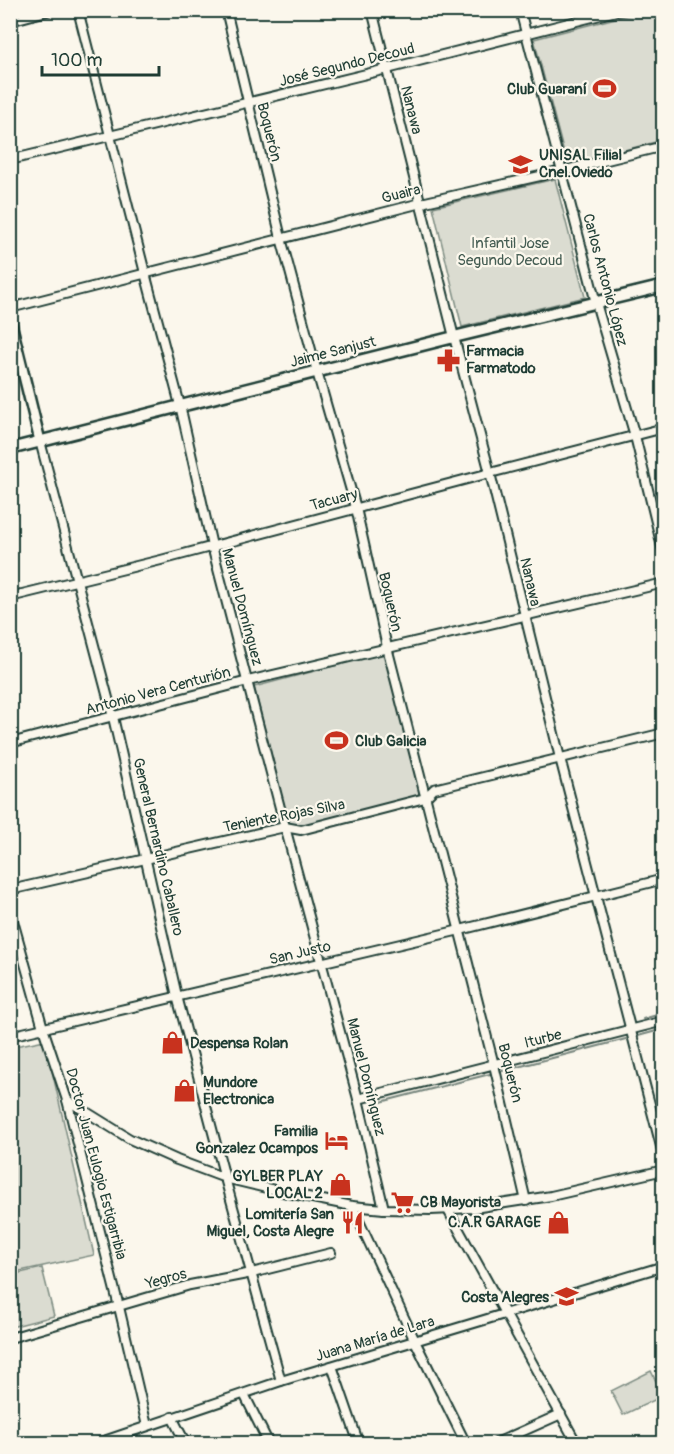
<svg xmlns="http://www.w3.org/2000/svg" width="674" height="1454" font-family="Pangolin,sans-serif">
<rect width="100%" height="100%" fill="#fbf7ec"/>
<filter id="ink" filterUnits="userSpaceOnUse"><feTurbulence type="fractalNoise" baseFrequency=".0167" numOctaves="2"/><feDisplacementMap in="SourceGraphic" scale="12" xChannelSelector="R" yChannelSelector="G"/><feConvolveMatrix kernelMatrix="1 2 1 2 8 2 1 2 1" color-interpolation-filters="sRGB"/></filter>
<g filter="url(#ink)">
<g fill="#dbdcd1" stroke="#7d8c82" stroke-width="1.5">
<polygon points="643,11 663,11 663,140 567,165 534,39"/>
<polygon points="555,179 585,297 462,327 433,207"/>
<polygon points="383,653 385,657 386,657 420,791 419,792 420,796 300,826 289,824 254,687"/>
<polygon points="45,1040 94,1255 11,1273 10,1047"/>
<polygon points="42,1268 54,1316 11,1327 11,1275"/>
<polygon points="651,1371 663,1396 623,1415 611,1391"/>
</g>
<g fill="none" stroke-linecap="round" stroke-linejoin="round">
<g stroke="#74847b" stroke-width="2">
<polyline points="643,1019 664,1013"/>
<polyline points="638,1036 664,1029"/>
<polyline points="502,1071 626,1039"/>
<polyline points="373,1104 490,1074"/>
</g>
<defs>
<g id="minor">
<polyline points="78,10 145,273 180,405 212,546 285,827 358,1099 384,1209"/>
<polyline points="226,10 281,238 317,372 356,508 387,647 494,1065 526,1201"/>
<polyline points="372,10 454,337 490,473 560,758 664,1158"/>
<polyline points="520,10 596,303 635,436 664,555"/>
<polyline points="10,21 51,10"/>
<polyline points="10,160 387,69 620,10"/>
<polyline points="10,308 421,203 562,171 664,146"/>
<polyline points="40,441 113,717 177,996 225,1178 281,1381"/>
<polyline points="10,597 161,560 490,473 664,428"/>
<polyline points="10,743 248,681 664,583"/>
<polyline points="10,890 285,827 301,830 425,798 434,789 664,733"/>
<polyline points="10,910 43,1028 67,1100 119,1307 147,1426"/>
<polyline points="10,1036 460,930 664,879"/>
<polyline points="358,1099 664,1021"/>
<polyline points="67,1100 130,1139 177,1160 225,1178 283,1192 352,1206 384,1209 431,1210 474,1208 551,1196 664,1170"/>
<polyline points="352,1206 415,1341 466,1444"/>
<polyline points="448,1210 577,1444"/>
<polyline points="10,1338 190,1285 252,1273 331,1253"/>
<polyline points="332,1366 359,1444"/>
<polyline points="244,1394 269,1444"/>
<polyline points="172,1417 186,1444"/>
<polyline points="95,1444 281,1381 664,1266"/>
<polyline points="494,1444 561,1414"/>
</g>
<polyline id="tertiary" points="10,319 40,441"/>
<polyline id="secondary" points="10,449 454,337 664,286"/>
</defs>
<use href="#minor" stroke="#1f3d34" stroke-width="12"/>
<use href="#tertiary" stroke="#1f3d34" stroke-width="14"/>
<use href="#secondary" stroke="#1f3d34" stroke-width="15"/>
<use href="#minor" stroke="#fbf7ec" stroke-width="8"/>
<use href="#tertiary" stroke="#fbf7ec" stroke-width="9"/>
<use href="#secondary" stroke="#fbf7ec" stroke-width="10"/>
</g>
</g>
<defs>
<symbol id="stadium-bare" viewBox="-9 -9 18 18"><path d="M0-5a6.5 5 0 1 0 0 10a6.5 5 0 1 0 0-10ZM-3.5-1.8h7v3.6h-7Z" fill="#c8321e" stroke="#fbf7ec" stroke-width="2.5" paint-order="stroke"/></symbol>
<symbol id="university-bare" viewBox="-9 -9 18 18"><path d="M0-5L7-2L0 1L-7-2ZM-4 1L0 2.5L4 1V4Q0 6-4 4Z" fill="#c8321e" stroke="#fbf7ec" stroke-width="2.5" paint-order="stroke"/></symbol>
<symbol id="pharmacy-bare" viewBox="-9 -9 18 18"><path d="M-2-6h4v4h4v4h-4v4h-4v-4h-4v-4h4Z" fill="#c8321e" stroke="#fbf7ec" stroke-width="2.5" paint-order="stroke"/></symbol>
<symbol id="shop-bare" viewBox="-9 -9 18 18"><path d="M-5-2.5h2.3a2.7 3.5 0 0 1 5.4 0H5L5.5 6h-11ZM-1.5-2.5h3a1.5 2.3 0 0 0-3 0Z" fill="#c8321e" stroke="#fbf7ec" stroke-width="2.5" paint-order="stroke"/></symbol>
<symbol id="hotel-bare" viewBox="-9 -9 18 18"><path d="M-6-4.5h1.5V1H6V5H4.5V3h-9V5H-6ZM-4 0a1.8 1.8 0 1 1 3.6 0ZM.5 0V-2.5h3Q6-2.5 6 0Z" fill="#c8321e" stroke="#fbf7ec" stroke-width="2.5" paint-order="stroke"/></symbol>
<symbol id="supermarket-bare" viewBox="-9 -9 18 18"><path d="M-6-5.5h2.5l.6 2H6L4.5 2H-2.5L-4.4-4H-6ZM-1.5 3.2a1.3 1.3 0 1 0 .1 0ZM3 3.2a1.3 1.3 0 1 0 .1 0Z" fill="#c8321e" stroke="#fbf7ec" stroke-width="2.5" paint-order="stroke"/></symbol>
<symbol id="restaurant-bare" viewBox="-9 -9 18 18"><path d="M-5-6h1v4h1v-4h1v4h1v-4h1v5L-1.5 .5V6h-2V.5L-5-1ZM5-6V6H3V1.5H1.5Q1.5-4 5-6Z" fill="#c8321e" stroke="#fbf7ec" stroke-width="2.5" paint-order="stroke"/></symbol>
<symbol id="school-bare" viewBox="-9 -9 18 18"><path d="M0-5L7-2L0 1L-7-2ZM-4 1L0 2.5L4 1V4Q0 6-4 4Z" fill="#c8321e" stroke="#fbf7ec" stroke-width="2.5" paint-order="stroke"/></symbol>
</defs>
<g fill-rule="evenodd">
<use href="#stadium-bare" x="588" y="72" width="33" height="33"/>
<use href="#university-bare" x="504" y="148" width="33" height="33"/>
<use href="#pharmacy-bare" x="432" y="344" width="33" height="33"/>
<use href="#stadium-bare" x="320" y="724" width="33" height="33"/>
<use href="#shop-bare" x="156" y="1026" width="33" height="33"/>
<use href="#shop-bare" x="168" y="1074" width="33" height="33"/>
<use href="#hotel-bare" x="320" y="1124" width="33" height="33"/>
<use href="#shop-bare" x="324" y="1168" width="33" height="33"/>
<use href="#supermarket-bare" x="386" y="1186" width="33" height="33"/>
<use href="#shop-bare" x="542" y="1206" width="33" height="33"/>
<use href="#restaurant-bare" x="336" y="1206" width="33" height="33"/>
<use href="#school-bare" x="550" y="1280" width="33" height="33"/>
</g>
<g text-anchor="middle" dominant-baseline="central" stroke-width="4.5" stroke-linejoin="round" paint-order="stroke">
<g font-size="15" fill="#1f3d34" stroke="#fbf7ec">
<text transform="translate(347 65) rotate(-14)">José Segundo Decoud</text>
<text transform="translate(411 110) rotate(76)">Nanawa</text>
<text transform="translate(269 132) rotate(76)">Boquerón</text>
<text transform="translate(401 194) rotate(-14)">Guaira</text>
<text transform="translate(605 280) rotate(75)">Carlos Antonio López</text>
<text transform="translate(333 352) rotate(-14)">Jaime Sanjust</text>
<text transform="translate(334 500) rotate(-15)">Tacuary</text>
<text transform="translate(530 582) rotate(77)">Nanawa</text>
<text transform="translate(390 602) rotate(77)">Boquerón</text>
<text transform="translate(242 607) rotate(75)">Manuel Domínguez</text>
<text transform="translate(158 691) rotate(-15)">Antonio Vera Centurión</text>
<text transform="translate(284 816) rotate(-11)">Teniente Rojas Silva</text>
<text transform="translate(158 847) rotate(77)">General Bernardino Caballero</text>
<text transform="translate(300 953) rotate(-13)">San Justo</text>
<text transform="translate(543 1039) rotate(-14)">Iturbe</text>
<text transform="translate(510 1073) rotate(76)">Boquerón</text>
<text transform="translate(366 1077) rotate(76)">Manuel Domínguez</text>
<text transform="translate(96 1164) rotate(75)">Doctor Juan Eulogio Estigarribia</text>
<text transform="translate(166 1279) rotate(-16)">Yegros</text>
<text transform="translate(375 1339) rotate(-17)">Juana María de Lara</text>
</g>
<g font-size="15" font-weight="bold" fill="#1f3d34" stroke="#fbf7ec" text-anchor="end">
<text x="587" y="89">Club Guaraní</text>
<text x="539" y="155" text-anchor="start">UNISAL Filial<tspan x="539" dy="17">Cnel.Oviedo</tspan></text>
<text x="466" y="351" text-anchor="start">Farmacia<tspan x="466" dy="17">Farmatodo</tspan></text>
<text x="355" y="741" text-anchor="start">Club Galicia</text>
<text x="190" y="1043" text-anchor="start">Despensa Rolan</text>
<text x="203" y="1082" text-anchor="start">Mundore<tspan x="203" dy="17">Electronica</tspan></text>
<text x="318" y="1131">Familia<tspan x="318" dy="17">Gonzalez Ocampos</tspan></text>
<text x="323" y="1176">GYLBER PLAY<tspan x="323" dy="17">LOCAL 2</tspan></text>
<text x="420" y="1202" text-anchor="start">CB Mayorista</text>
<text x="334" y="1214">Lomitería San<tspan x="334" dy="17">Miguel, Costa Alegre</tspan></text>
<text x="541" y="1222">C.A.R GARAGE</text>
<text x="549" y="1297">Costa Alegres</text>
</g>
<g font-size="15" fill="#455d53" stroke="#fbf7ec">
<text x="510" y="243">Infantil Jose<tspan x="510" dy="17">Segundo Decoud</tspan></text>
</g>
</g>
<rect width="674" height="1454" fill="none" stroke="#fbf7ec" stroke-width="36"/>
<rect x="18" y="18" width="638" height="1418" fill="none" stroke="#1f3d34" stroke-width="2" filter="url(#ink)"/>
<path d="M42 66v9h117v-9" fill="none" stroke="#1f3d34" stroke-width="3"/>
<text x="51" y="66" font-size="18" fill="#1f3d34" stroke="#fbf7ec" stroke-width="4.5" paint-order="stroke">100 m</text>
</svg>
